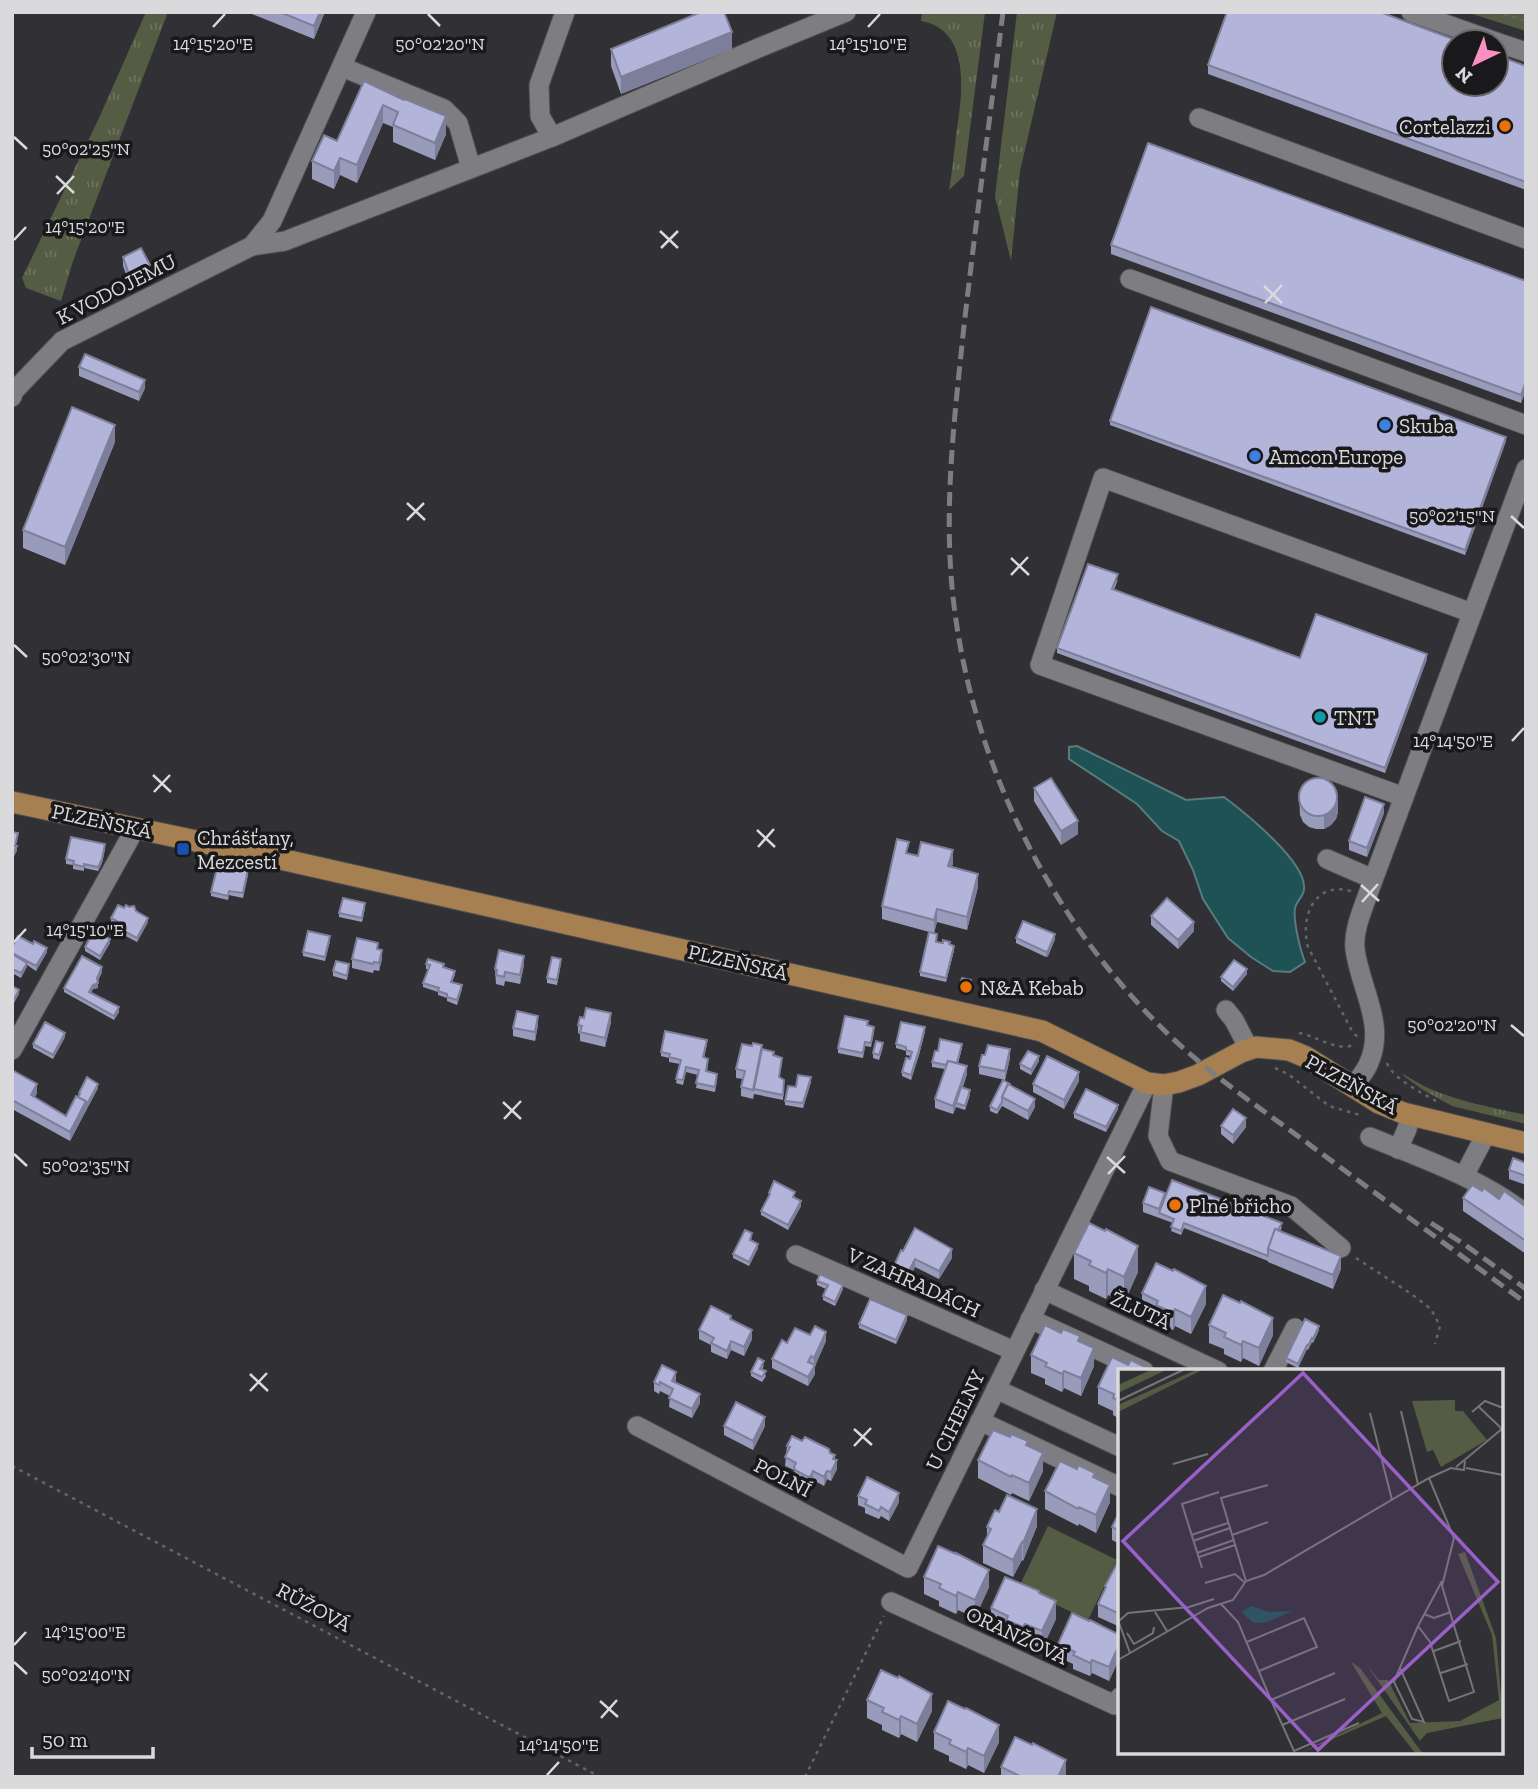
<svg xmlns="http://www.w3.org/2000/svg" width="1538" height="1789" font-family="'Zilla Slab',serif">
<defs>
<pattern id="grass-tufts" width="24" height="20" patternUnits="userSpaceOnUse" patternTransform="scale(1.75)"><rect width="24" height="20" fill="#555c44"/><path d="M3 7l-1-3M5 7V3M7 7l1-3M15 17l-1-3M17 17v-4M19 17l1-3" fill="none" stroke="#6d735f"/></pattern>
</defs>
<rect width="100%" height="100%" fill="#313035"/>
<g fill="url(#grass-tufts)">
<polygon points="146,12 168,12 73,261 61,301 26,288 22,278 99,118"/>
<path d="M922,12H985L964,176L949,190C952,172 954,154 956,136C962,98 973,30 921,21Z"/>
<polygon points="1017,12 1057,12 1020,171 1011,261 995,196"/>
<polygon points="1466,12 1526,12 1526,31"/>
<path d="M1402,1073C1439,1099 1483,1105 1526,1115V1124L1452,1106L1423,1090L1405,1077Z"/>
</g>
<polygon fill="#555c44" points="1048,1526 1117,1560 1088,1620 1019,1587"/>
<path fill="#1f5255" stroke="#577b7e" stroke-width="2" d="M1077,746L1186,800L1224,797C1244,812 1307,862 1304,889C1304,896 1296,902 1295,908C1293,921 1300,949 1305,962L1290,972L1273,971L1251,957L1228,938L1203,899L1193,870L1179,841L1162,831L1137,804L1069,759V747Z"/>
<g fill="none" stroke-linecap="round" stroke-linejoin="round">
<defs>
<g id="minor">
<polyline points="1411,12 1496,42"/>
<polyline points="1496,42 1526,52"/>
<polyline points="342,67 444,109 458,123 471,168"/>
<polyline points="1199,118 1526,239"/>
<polyline points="552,137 540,116 539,85 565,12"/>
<polyline points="252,246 285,241 552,137 756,49 846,12"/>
<polyline points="1130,279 1526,425"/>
<polyline points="12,397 14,391 62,341 252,246 272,221 366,12"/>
<polyline points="1404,797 1040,665 1103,478 1472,613"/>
<polyline points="1327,859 1373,879"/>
<polyline points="1226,1010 1234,1020 1249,1049"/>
<polyline points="12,1050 135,829"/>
<polyline points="1164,1085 1158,1136 1170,1161 1291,1206 1341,1248"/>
<path d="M1353,1087C1358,1080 1364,1073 1368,1065C1387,1025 1360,989 1355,949C1353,930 1363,909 1369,891L1526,469"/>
<path d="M1370,1137C1423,1159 1480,1178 1526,1214"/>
<polyline points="1398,1149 1407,1129 1411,1115"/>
<polyline points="1464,1176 1486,1134"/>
<polyline points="796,1255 1014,1351"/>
<polyline points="1044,1290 1218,1371"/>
<polyline points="1030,1319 1144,1371"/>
<polyline points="1273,1371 1295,1328"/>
<polyline points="996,1389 1120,1447"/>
<polyline points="980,1421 1120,1487"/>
<polyline points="637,1426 908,1568 1147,1083"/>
<polyline points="891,1602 1115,1705 1120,1697"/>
</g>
<polyline id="major" points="12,802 276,858 1042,1031 1147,1083 1164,1085 1179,1082 1198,1075 1241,1052 1256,1047 1289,1050 1306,1057 1379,1103 1403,1113 1526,1143"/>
</defs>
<use href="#minor" stroke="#4f4e52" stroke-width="21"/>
<use href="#major" stroke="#4f4e52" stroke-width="23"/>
<g stroke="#656469" stroke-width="2.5" stroke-dasharray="3.5 5" stroke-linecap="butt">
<polyline points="1496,12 1526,21"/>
<path d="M1351,891C1314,881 1300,917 1308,947L1353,1033L1358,1037"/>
<path d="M1299,1033C1317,1036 1338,1053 1356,1044"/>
<path d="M1387,1063C1392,1078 1422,1093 1436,1101"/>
<polyline points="1275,1068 1288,1074 1329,1106 1363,1116"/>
<polyline points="1356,1258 1410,1293 1431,1309 1440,1326 1435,1344"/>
<polyline points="12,1466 600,1777"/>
<polyline points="805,1777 884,1616"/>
</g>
<use href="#minor" stroke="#7e7d82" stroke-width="19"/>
<use href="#major" stroke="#a68050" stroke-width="21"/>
<g stroke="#7e7e82" stroke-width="5" stroke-dasharray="14 7" stroke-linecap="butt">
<path d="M1003,12C990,117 976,221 964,326C955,412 944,500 952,587C968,755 1047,918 1169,1035C1210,1074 1257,1106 1302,1139C1376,1194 1451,1248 1526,1303"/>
<polyline points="1431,1223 1464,1244 1526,1289"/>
</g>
</g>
<g fill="#999bbb">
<polygon points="247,12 324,12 324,14 314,39"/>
<polygon points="611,49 732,49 621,94 611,66"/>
<polygon points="1208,65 1526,66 1526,190 1208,74"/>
<polygon points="364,81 446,134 435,160 393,142 393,127 383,123 357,183 340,175 334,189 312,179 312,161 337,141"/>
<polygon points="1111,245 1526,281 1526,390 1521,403 1111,254"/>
<polygon points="123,257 150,273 130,285 123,266"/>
<polygon points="79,367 145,388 139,401 79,376"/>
<polygon points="1110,421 1506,441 1465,555 1110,425"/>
<polygon points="115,442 65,565 23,548 23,530"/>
<polygon points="1118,579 1114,590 1300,658 1427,659 1385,773 1057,653 1057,648"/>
<polygon points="1034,788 1078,834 1061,845 1034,801"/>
<polygon points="1299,794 1338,812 1336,819 1331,825 1324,829 1316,829 1309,827 1303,822 1300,815"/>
<polygon points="1384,813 1367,857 1349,850 1349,841"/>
<polygon points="105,849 102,863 98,871 84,868 84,871 73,869 73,865 66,864 66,859"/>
<polygon points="909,854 953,863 952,867 978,887 967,930 937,922 934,933 937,938 937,942 949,944 954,950 946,982 920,976 920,972 933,933 882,919 882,906"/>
<polygon points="248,875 243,898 229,895 228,900 211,896 211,892"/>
<polygon points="124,908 136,911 148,922 137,942 114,930 115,924 111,922 111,918"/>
<polygon points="365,908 362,922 339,917 339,913"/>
<polygon points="1151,916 1194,931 1178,949 1151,925"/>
<polygon points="1016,938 1055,939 1048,956 1046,957 1016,943"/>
<polygon points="330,941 325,961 303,956 303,952"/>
<polygon points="110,943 100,960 85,951 85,947"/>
<polygon points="12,947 47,952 36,971 27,965 21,978 12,973"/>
<polygon points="378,949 382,959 379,971 374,970 373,973 352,968 352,959"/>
<polygon points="561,963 557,985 547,983 547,978"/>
<polygon points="426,964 444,967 455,975 452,982 462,989 457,1005 447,1001 447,998 438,995 438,992 423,987 423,983 428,969 426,969"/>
<polygon points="524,965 520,984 505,981 504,986 496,984 495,969"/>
<polygon points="349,968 347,980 333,976 333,971"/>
<polygon points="102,972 98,981 98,988 93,989 91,993 119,1012 114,1020 64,992 64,988"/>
<polygon points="1247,974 1233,991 1221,981 1221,977"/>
<polygon points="960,985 971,985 969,992 960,989"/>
<polygon points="611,1022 605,1047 580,1041 580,1034 578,1033 578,1025"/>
<polygon points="538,1025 535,1041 513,1036 513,1028"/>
<polygon points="868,1026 874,1032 871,1047 865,1046 863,1058 838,1053 838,1048"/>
<polygon points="925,1032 919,1055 911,1080 902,1076 902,1072 911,1056 906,1055 906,1051 896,1048 896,1044"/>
<polygon points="65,1037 53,1059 33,1048 33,1044"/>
<polygon points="707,1044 704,1058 708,1063 707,1072 717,1079 715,1092 696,1088 698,1075 686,1072 683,1085 676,1083 680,1064 669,1062 669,1058 661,1056 661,1052"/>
<polygon points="883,1047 879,1060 873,1058 873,1053"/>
<polygon points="962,1048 958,1064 967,1074 963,1087 970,1095 965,1110 956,1107 953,1114 935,1108 935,1099 945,1069 932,1067 932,1062 938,1051"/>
<polygon points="762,1049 782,1062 779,1078 784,1080 783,1100 754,1094 753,1099 741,1096 741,1087 743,1079 736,1078 736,1069"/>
<polygon points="1010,1058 1005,1080 979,1074 979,1066"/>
<polygon points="1039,1061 1031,1075 1020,1069 1020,1064"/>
<polygon points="12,1070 37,1093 35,1097 66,1116 78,1097 79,1093 98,1088 70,1141 12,1109"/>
<polygon points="1079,1081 1064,1109 1033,1092 1033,1084"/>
<polygon points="811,1082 803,1108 785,1105 785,1101 796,1087"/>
<polygon points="1010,1085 1035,1107 1028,1120 1002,1106 997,1114 990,1111 990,1106"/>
<polygon points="1118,1109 1106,1132 1074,1118 1074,1113"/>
<polygon points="1221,1126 1246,1127 1233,1144 1221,1134"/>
<polygon points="1526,1163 1526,1185 1509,1179 1509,1170"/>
<polygon points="1482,1191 1499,1199 1526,1207 1526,1254 1463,1211 1463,1198"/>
<polygon points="769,1193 795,1197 795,1198 801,1206 788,1230 761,1215 761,1211 769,1197"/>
<polygon points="1165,1198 1282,1227 1280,1231 1341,1269 1333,1289 1268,1262 1268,1261 1184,1228 1181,1235 1171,1231 1173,1223 1143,1212 1143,1203"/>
<polygon points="752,1238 751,1240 758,1248 749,1266 733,1258 733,1254"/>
<polygon points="903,1251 952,1258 939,1279 915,1267 907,1284 893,1277 893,1268"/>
<polygon points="1074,1253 1138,1272 1124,1303 1108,1295 1106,1299 1089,1291 1089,1286 1074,1279"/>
<polygon points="817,1281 843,1289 835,1306 823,1300 823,1296 826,1289 817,1285"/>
<polygon points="1142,1293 1206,1304 1191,1334 1175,1326 1173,1330 1156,1322 1156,1318 1142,1311"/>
<polygon points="731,1320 752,1339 744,1356 731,1350 727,1359 711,1352 711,1345 699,1339 699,1330"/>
<polygon points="907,1320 896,1344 859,1328 859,1324"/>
<polygon points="1209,1325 1273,1335 1259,1366 1243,1358 1241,1362 1224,1354 1224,1349 1209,1343"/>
<polygon points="1319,1330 1313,1343 1312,1342 1308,1350 1307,1349 1298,1368 1286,1362 1286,1358"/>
<polygon points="810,1335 826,1341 815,1366 815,1374 808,1386 772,1368 772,1359 787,1343"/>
<polygon points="1080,1342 1094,1366 1081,1396 1064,1388 1062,1392 1045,1384 1045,1379 1031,1373 1031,1355"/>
<polygon points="1112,1357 1128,1365 1131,1360 1147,1368 1147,1371 1120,1371 1120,1419 1113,1415 1113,1411 1098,1404 1098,1387"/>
<polygon points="764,1365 762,1370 766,1376 762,1382 751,1376 751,1372"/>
<polygon points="676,1381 675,1382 700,1403 692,1418 669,1407 670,1396 660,1391 659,1394 654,1391 654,1382"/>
<polygon points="724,1426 765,1426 753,1450 724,1435"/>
<polygon points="802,1441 830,1453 835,1460 837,1469 831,1481 827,1479 824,1486 813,1480 811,1484 808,1486 795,1479 794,1470 785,1466 787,1446"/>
<polygon points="1028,1446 1043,1471 1029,1501 1012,1493 1011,1495 978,1478 978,1460"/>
<polygon points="1095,1478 1110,1502 1096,1533 1079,1524 1078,1526 1045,1509 1045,1491"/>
<polygon points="858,1496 899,1502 889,1521 881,1516 879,1519 865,1513 865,1508 858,1505"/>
<polygon points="1120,1511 1120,1544 1112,1540 1112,1527"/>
<polygon points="1037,1526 1023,1561 1022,1560 1013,1577 983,1563 983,1545 987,1537 987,1527"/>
<polygon points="1120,1558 1120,1627 1098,1617 1098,1604 1105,1590 1105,1586"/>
<polygon points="924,1577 989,1587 975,1618 958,1610 956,1614 939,1606 939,1601 924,1594"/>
<polygon points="1039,1593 1056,1619 1042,1649 1025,1641 1023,1645 1006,1637 1006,1632 991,1625 991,1608"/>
<polygon points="1120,1635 1120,1657 1109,1681 1092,1673 1090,1676 1073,1669 1073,1664 1058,1657 1058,1644"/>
<polygon points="867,1700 932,1711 917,1742 901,1734 899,1738 882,1730 882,1725 867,1718"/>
<polygon points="934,1732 999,1742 984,1773 968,1765 966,1769 949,1761 949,1756 934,1749"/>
<polygon points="1001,1767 1066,1774 1064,1777 1001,1777"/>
</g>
<g fill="#7d7e99">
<polygon points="320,12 324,12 324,14 314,39 314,26"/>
<polygon points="732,32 732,49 621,94 621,77"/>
<polygon points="383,105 383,123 357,183 357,165"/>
<polygon points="446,116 446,134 435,160 435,143"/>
<polygon points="340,158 340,175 334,189 334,171"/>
<polygon points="150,265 150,273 130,285 130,277"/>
<polygon points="145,380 145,388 139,401 139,392"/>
<polygon points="1526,381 1526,390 1521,403 1521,395"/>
<polygon points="115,425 115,442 65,565 65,547"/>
<polygon points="1506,437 1506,441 1465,555 1465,550"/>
<polygon points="1427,654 1427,659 1385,773 1385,768"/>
<polygon points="1338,799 1338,812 1336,819 1331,825 1324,829 1324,815"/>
<polygon points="1384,804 1384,813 1367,857 1367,848"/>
<polygon points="1078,821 1078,834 1061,845 1061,831"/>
<polygon points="105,844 102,863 98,871 98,867"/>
<polygon points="17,846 17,851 12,860 12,856"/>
<polygon points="953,850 953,863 948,879 948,866"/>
<polygon points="978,874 978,887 967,930 967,917"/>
<polygon points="937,909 937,922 934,933 934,920"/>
<polygon points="148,918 148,922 137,942 137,938"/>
<polygon points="1194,922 1194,931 1178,949 1178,940"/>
<polygon points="1055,934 1055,939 1048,956 1046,957 1046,952"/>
<polygon points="110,939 110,943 100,960 100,956"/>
<polygon points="954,946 954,950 946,982 946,978"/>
<polygon points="47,948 47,952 36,971 36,966"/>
<polygon points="382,950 382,959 379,971 379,963"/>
<polygon points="524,956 524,965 520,984 520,975"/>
<polygon points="27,963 27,967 21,978 21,973"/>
<polygon points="102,967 102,972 97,982 97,978"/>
<polygon points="1247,969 1247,974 1233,991 1233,987"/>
<polygon points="98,983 98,988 93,989 89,996 89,992 93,985"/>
<polygon points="462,985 462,989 457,1005 457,1000"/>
<polygon points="19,990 19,994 12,1007 12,1003"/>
<polygon points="119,1007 119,1012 114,1020 114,1016"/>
<polygon points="611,1013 611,1022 605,1047 605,1038"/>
<polygon points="538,1016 538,1025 535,1041 535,1032"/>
<polygon points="925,1027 919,1055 911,1080 911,1075"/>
<polygon points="65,1033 65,1037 53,1059 53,1055"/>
<polygon points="1010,1049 1010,1058 1005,1080 1005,1071"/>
<polygon points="1039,1056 1039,1061 1031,1075 1031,1070"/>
<polygon points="967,1066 967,1074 957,1103 956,1103 956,1107 953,1114 953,1106"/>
<polygon points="1079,1072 1079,1081 1064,1109 1064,1100"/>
<polygon points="811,1077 811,1082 803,1108 803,1103"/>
<polygon points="37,1084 37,1093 31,1104 31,1095"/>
<polygon points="98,1084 98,1088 86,1110 86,1106"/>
<polygon points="1035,1099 1035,1107 1028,1120 1028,1111"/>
<polygon points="86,1101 86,1110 70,1141 70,1132"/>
<polygon points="1118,1105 1118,1109 1106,1132 1106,1127"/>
<polygon points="1246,1118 1246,1127 1233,1144 1233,1135"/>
<polygon points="801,1201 801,1206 788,1230 788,1225"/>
<polygon points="758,1244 758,1248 749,1266 749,1262"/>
<polygon points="1138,1246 1138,1272 1124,1303 1124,1277"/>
<polygon points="952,1249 952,1258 939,1279 939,1271"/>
<polygon points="1341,1256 1341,1269 1333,1289 1333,1275"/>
<polygon points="915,1259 915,1267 907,1284 907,1275"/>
<polygon points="1108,1269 1108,1295 1106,1299 1106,1273"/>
<polygon points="843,1285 843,1289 835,1306 835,1302"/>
<polygon points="1206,1286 1206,1304 1191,1334 1191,1317"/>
<polygon points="1175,1309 1175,1326 1173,1330 1173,1313"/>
<polygon points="907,1315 907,1320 896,1344 896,1340"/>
<polygon points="1273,1318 1273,1335 1259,1366 1259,1348"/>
<polygon points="1319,1326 1319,1330 1313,1343 1313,1339"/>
<polygon points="752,1330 752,1339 744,1356 744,1347"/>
<polygon points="826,1332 826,1341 815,1366 815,1374 808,1386 808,1377 814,1367 814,1358"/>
<polygon points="731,1341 731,1350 727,1359 727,1351"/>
<polygon points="1243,1341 1243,1358 1241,1362 1241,1345"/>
<polygon points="1307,1345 1307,1349 1298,1368 1298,1364"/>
<polygon points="1094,1348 1094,1366 1081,1396 1081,1378"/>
<polygon points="1064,1371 1064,1388 1062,1392 1062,1374"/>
<polygon points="676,1372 676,1381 672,1390 672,1381"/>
<polygon points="700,1394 700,1403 692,1418 692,1409"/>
<polygon points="765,1417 765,1426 753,1450 753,1441"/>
<polygon points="1043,1453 1043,1471 1029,1501 1029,1483"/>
<polygon points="835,1455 835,1463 837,1460 837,1469 831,1481 831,1472"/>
<polygon points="813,1471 813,1480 811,1484 808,1486 808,1477"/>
<polygon points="827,1471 827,1479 824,1486 824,1477"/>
<polygon points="1110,1485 1110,1502 1096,1533 1096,1515"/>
<polygon points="899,1493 899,1502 889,1521 889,1512"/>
<polygon points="1037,1509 1037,1526 1023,1561 1023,1543"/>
<polygon points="1022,1542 1022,1560 1013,1577 1013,1560"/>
<polygon points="989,1570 989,1587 975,1618 975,1600"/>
<polygon points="958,1592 958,1610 956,1614 956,1596"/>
<polygon points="1056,1601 1056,1619 1042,1649 1042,1631"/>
<polygon points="1025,1624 1025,1641 1023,1645 1023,1627"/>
<polygon points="1120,1643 1120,1657 1109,1681 1109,1667"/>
<polygon points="1092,1660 1092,1673 1090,1676 1090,1663"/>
<polygon points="932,1694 932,1711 917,1742 917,1724"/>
<polygon points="901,1716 901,1734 899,1738 899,1720"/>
<polygon points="999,1725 999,1742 984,1773 984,1756"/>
<polygon points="968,1748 968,1765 966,1769 966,1752"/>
<polygon points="1066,1760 1066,1774 1064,1777 1058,1777"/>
</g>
<g fill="#b2b4da" stroke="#7d7e99" stroke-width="2">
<polygon points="280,12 320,12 314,26"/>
<polygon points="701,12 724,12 732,32 621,77 611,49"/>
<polygon points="1227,12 1380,12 1461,42 1454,42 1454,84 1496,84 1496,55 1526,66 1526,182 1208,65"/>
<polygon points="364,81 404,100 405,99 446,116 435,143 393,125 398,112 383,105 357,165 340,158 334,171 312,161 324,135 337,141"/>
<polygon points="1148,143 1526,281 1526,381 1521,395 1111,245"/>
<polygon points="141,248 150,265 130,277 123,257"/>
<polygon points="1151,307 1506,437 1465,550 1110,421"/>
<polygon points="85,354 145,380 139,392 79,367"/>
<polygon points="72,407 115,425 65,547 23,530"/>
<polygon points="1088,564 1118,574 1112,589 1300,658 1316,614 1427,654 1385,768 1057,648"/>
<circle cx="1318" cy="797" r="19"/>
<polygon points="1051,778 1078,821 1061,831 1034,788"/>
<polygon points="1365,797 1384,804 1367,848 1349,841"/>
<polygon points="12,832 18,833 15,846 17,846 12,856"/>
<polygon points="71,837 105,844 102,859 98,867 84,864 84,867 73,864 74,861 66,859"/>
<polygon points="897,839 909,842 906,853 918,856 921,842 953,850 948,866 978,874 967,917 937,909 934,920 882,906"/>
<polygon points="218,864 248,870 243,893 229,891 228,896 211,892"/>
<polygon points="343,898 365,903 362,918 339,913"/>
<polygon points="1167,898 1194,922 1178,940 1151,916"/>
<polygon points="118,905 124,908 126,905 129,907 134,906 136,911 148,918 137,938 114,925 117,921 111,918"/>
<polygon points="1023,921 1055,934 1048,951 1046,952 1016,938"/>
<polygon points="94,930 110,939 100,956 85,947"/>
<polygon points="308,931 330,936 325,957 303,952"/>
<polygon points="929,932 937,934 936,942 943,943 943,940 950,942 949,944 954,946 946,978 920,972"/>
<polygon points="18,936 33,944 34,941 47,948 36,966 12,953 12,947"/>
<polygon points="357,938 378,943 377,949 382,950 379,963 374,962 373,964 352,959"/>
<polygon points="499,950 524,956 520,975 505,972 504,977 496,975 497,970 495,969"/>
<polygon points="12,954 27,963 21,973 12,969"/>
<polygon points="82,956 102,967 97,978 98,983 93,985 89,992 119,1007 114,1016 64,988"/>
<polygon points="552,957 561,959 557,980 547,978"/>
<polygon points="428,959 444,964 443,967 455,971 451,982 462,985 457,1000 447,997 447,994 438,991 439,988 423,983 430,965 426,964"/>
<polygon points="1234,960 1247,969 1233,987 1221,977"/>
<polygon points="336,961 349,964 347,976 333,971"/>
<polygon points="962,978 971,980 969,987 960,985"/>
<polygon points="12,986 19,990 12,1003"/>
<polygon points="586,1008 611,1013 605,1038 580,1032 582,1026 578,1025 580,1017 584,1018"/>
<polygon points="517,1011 538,1016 535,1032 513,1028"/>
<polygon points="845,1016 868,1021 867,1025 874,1027 871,1043 865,1042 863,1053 838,1048"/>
<polygon points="45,1022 65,1033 53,1055 33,1044"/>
<polygon points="901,1022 925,1027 919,1050 911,1075 902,1072 906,1058 910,1059 912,1052 906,1050 906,1047 896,1044"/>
<polygon points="665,1031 707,1040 703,1057 708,1059 706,1071 717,1074 715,1087 696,1083 699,1070 686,1067 683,1080 676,1079 681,1060 669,1057 670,1054 661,1052"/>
<polygon points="940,1039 962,1044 957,1063 948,1061 946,1065 932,1062 935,1051 938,1051"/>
<polygon points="876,1041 883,1043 879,1055 873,1053"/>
<polygon points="753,1043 762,1045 753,1090 741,1087 745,1071 736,1069 742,1044 752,1046"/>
<polygon points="988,1045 1010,1049 1005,1071 979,1066 982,1055 985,1055"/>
<polygon points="762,1049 774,1052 773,1055 782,1058 779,1077 784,1080 783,1095 754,1089"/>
<polygon points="1028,1051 1039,1056 1031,1070 1020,1064"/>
<polygon points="1047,1056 1079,1072 1064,1100 1033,1084"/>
<polygon points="948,1061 967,1066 953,1106 935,1099"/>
<polygon points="12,1070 37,1084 31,1095 66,1116 76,1096 86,1101 70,1132 12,1100"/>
<polygon points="798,1075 811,1077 803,1103 785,1101 788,1086 796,1087"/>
<polygon points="87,1077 98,1084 86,1106 86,1101 78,1097 80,1094 79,1093"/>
<polygon points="1003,1080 1010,1084 1010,1085 1008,1084 1002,1097 1002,1102 997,1110 990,1106"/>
<polygon points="1008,1084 1035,1099 1028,1111 1002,1097"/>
<polygon points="961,1087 970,1090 965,1106 956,1103"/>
<polygon points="1086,1089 1118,1105 1106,1127 1074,1113"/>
<polygon points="1233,1109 1246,1118 1233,1135 1221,1126"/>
<polygon points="1513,1158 1526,1163 1526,1176 1509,1170"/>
<polygon points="1172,1180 1282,1223 1278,1230 1275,1229 1268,1249 1268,1256 1184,1223 1181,1231 1171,1227 1174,1219 1159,1213"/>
<polygon points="774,1181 795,1192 793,1197 801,1201 788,1225 761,1211 770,1194 769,1193"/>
<polygon points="1472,1185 1482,1191 1484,1188 1499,1199 1504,1191 1526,1207 1526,1241 1463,1198"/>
<polygon points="1149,1187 1165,1193 1159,1209 1143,1203"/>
<polygon points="1089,1223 1105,1231 1106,1229 1138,1246 1124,1277 1108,1269 1106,1273 1089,1265 1091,1261 1074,1253"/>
<polygon points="915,1228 952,1249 939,1271 915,1259 907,1275 893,1268 901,1250 903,1251"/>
<polygon points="1275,1229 1341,1256 1333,1275 1268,1249"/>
<polygon points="745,1230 752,1233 750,1240 758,1244 749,1262 733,1254"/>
<polygon points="1156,1263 1173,1271 1174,1269 1206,1286 1191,1317 1175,1309 1173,1313 1156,1305 1158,1301 1142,1293"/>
<polygon points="820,1274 843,1285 835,1302 823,1296 828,1285 817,1281"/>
<polygon points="1223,1295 1240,1303 1241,1301 1273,1318 1259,1348 1243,1341 1241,1345 1224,1337 1226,1333 1209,1325"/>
<polygon points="870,1299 907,1315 896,1340 859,1324"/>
<polygon points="711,1306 731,1316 730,1319 752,1330 744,1347 731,1341 727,1351 711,1343 714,1338 699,1330"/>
<polygon points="1305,1319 1319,1326 1313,1339 1312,1338 1308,1346 1307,1345 1298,1364 1286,1358"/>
<polygon points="1045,1325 1061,1333 1063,1329 1080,1336 1078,1341 1094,1348 1081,1378 1064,1371 1062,1374 1045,1366 1047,1363 1031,1355"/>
<polygon points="815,1326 826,1332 814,1358 811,1356 808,1362 815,1365 808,1377 772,1359 782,1340 787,1343 795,1328 810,1335"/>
<polygon points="1112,1357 1128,1365 1131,1360 1147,1368 1146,1371 1120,1371 1120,1401 1113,1398 1114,1394 1098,1387"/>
<polygon points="758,1358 764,1361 760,1369 766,1371 762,1377 751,1372"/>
<polygon points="662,1365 676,1372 672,1381 700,1394 692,1409 669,1398 673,1389 660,1382 659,1385 654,1382"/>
<polygon points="736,1402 765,1417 753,1441 724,1426"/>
<polygon points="993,1430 1010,1437 1011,1434 1028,1441 1026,1445 1043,1453 1029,1483 1012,1475 1011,1477 978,1460"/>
<polygon points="792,1436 802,1441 805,1437 829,1449 830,1453 835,1455 833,1459 837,1460 831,1472 827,1471 824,1477 813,1471 811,1476 808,1477 795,1470 794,1467 796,1463 785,1457 790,1447 787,1446"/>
<polygon points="1060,1461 1077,1469 1078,1465 1095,1473 1093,1477 1110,1485 1096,1515 1079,1507 1078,1509 1045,1491"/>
<polygon points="867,1477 899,1493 889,1512 881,1507 879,1511 865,1504 867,1500 858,1496"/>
<polygon points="1007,1495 1037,1509 1023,1543 1022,1542 1013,1560 983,1545 991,1529 987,1527 995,1510 999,1512"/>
<polygon points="1120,1511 1120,1531 1112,1527"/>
<polygon points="938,1546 956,1554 956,1553 989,1570 975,1600 958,1592 956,1596 939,1588 941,1584 924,1577"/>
<polygon points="1120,1558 1120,1614 1098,1604 1106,1587 1105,1586"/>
<polygon points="1005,1577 1039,1591 1039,1593 1056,1601 1042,1631 1025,1624 1023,1627 1006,1620 1008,1616 991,1608"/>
<polygon points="1072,1613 1089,1621 1090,1620 1120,1635 1120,1643 1109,1667 1092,1660 1090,1663 1073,1655 1075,1652 1058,1644"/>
<polygon points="881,1670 898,1678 899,1676 932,1694 917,1724 901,1716 899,1720 882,1712 884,1708 867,1700"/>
<polygon points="948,1701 965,1709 966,1708 999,1725 984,1756 968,1748 966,1752 949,1744 951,1740 934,1732"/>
<polygon points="1015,1737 1032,1745 1033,1743 1066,1760 1058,1777 1017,1777 1018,1775 1001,1767"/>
</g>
<path fill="none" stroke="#dadadd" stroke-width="2.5" d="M428,14L440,26M213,27L225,14M868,27L880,14M14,137L27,149M56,176L74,193M57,194L74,176M660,231L678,248M14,240L26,227M661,248L678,231M1264,286L1282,303M1265,303L1282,285M407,503L425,520M1511,516L1524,528M407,520L424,503M1011,558L1029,575M1011,575L1028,557M14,645L27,657M1512,741L1524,728M153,775L171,792M154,792L170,775M757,830L775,847M758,847L774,829M1361,885L1379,901M1362,902L1378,884M14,942L26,929M1511,1025L1524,1036M503,1102L521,1119M504,1119L521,1101M14,1154L27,1166M1107,1157L1125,1173M1108,1174L1125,1156M250,1374L268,1391M250,1391L267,1373M854,1429L872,1445M854,1446L871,1428M14,1645L26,1632M14,1662L27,1674M600,1701L618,1717M601,1718L617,1700M547,1775L559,1762"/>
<g fill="#e8710a" stroke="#19191b" stroke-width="2.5">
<circle cx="1505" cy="126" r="7"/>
<circle cx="966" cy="987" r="7"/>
<circle cx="1175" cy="1205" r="7"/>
</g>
<g fill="#3f7fe0" stroke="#19191b" stroke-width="2.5">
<circle cx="1385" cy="425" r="7"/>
<circle cx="1255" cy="456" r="7"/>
</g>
<circle fill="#0f9aa8" stroke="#19191b" stroke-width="2.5" cx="1320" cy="717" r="7"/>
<rect fill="#1a4fb4" stroke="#19191b" stroke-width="2.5" x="176" y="842" width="14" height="14" rx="3.5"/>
<g text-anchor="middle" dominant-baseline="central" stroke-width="7" stroke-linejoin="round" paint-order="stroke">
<g font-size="21" fill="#dadadd" stroke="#19191b" text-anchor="start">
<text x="1491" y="126" text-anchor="end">Cortelazzi</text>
<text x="1399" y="425">Skuba</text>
<text x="1269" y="456">Amcon Europe</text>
<text x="1334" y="717">TNT</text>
<text x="197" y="837">Chrášťany,<tspan x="197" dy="24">Mezcestí</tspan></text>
<text x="980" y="987">N&amp;A Kebab</text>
<text x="1189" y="1205">Plné břicho</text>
</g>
<g font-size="21" fill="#dadadd" stroke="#19191b">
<text transform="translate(116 289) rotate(-27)">K VODOJEMU</text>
<text transform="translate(102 821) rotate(12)">PLZEŇSKÁ</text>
<text transform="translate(738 962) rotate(13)">PLZEŇSKÁ</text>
<text transform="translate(1352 1084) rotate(29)">PLZEŇSKÁ</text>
<text transform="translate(914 1282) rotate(24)">V ZAHRADÁCH</text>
<text transform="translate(1141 1310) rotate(25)">ŽLUTÁ</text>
<text transform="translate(955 1420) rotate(-64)">U CIHELNY</text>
<text transform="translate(783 1477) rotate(27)">POLNÍ</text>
<text transform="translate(314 1607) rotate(28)">RŮŽOVÁ</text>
<text transform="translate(1017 1635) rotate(25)">ORANŽOVÁ</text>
</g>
</g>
<g transform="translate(1118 1369)">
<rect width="385" height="385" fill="#313035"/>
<path d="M35,0H50L0,24V16ZM80,0H86L0,43V36ZM337,31V42H345L369,71L323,98L315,81L309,83L294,32ZM347,183L378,269L385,349L309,364L302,372L248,295L261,311H270L292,354L342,352L381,331L374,266L340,185ZM233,293L242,299L305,385H298L268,347L180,385L264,344Z" fill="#555c44"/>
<path d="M134,237L150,243L174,242L150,253L136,254L123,243Z" fill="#1f5255"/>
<path fill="none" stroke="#757478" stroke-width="2" d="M0,32L67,0M361,38L384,60M283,42L300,115M354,43L367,32L385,39M252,44L274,131M55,95L90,85M338,98L385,59M348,99L385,106M73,166L110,154M114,166L150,153M75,172L112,159M79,184L116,171M81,188L117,176M84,199L64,135L101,123M128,212L103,129L150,116M87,214L117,205L126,213M103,235L120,253L153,331L217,304M37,243L49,262M306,245L316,249L333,243M0,251L12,284M1,252L10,244L71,238L96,230M300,257L312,273L331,332L356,323L324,217L336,169L311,109M9,264L16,275L35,264L36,258M129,273L186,249L199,278L141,302M316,282L343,272M0,291L90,239L115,231L128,212L146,206L311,109L333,99L346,101L347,92M282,299L306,353L294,350L276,313L277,310L300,257L324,212M323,304L350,295M153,331L176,382L241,354M164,356L227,330"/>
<path fill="#9860c8" fill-opacity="0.15" stroke="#9860c8" stroke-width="3.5" d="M185,4L380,213L200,381L5,172Z"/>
<rect width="385" height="385" fill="none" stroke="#dadadd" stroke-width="3.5"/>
</g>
<g font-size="18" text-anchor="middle" fill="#dadadd" stroke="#19191b" stroke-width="7" stroke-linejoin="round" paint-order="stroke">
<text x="440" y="50">50°02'20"N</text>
<text x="213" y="50">14°15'20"E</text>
<text x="868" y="50">14°15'10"E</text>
<text x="86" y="155">50°02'25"N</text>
<text x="85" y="233">14°15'20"E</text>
<text x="1452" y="522">50°02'15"N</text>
<text x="86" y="663">50°02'30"N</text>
<text x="1453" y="747">14°14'50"E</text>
<text x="85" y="936">14°15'10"E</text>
<text x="1452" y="1031">50°02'20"N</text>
<text x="86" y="1172">50°02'35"N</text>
<text x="85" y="1638">14°15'00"E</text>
<text x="86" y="1681">50°02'40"N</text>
<text x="559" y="1751">14°14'50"E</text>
</g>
<rect width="1538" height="1789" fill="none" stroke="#dadadd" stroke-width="28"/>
<g transform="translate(1475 63) rotate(223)"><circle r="33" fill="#19191b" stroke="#666669" stroke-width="2"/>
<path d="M0-5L12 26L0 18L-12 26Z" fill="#fc8fc2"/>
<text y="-10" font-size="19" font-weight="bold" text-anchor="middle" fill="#dadadd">N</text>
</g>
<path d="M32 1747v10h121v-10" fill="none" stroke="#dadadd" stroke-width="3.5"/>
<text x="42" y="1747" font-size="21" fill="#dadadd" stroke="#19191b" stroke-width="5" paint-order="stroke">50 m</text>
</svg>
